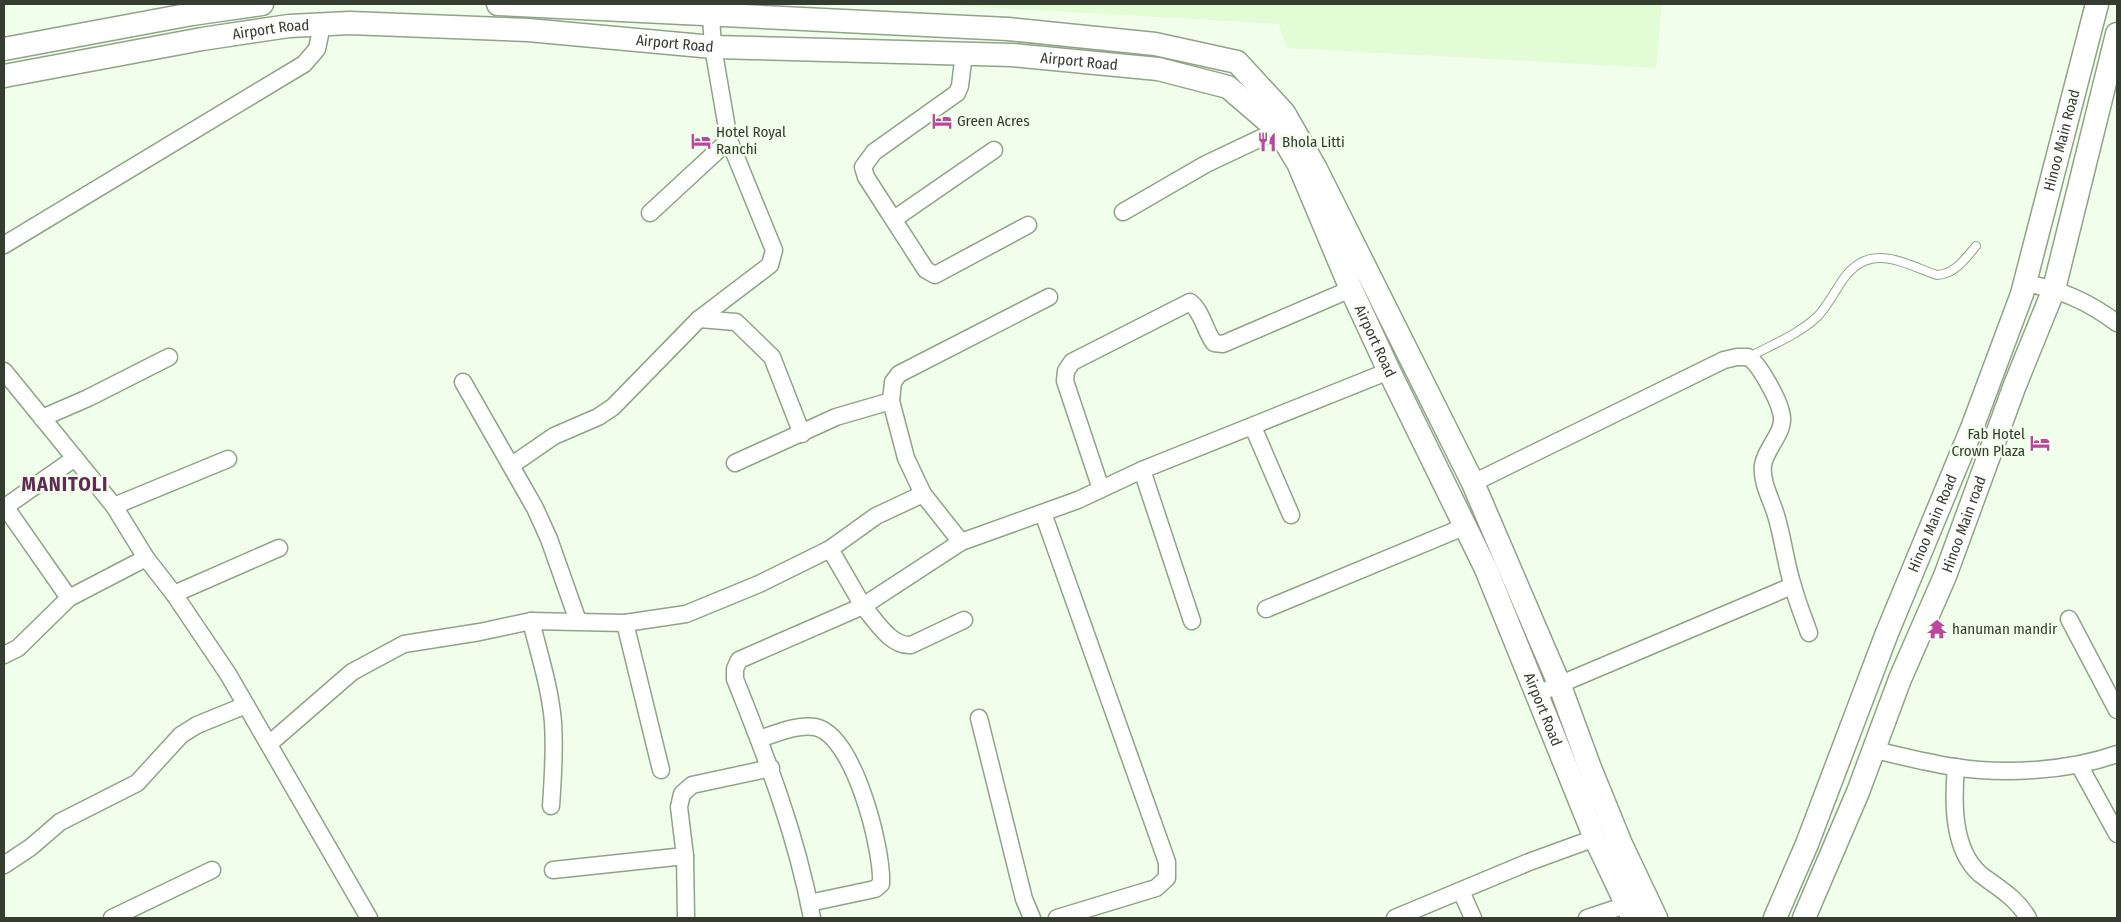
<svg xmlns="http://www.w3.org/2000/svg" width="2121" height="922" font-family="'Fira Sans Condensed',sans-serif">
<rect width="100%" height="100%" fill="#f1feeb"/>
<polygon fill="#e2fcd6" points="926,4 1662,4 1656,68 1287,48 1279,24"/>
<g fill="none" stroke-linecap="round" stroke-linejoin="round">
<defs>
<path id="lane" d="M1749,357C1772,345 1799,334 1818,316C1828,305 1835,291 1844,278C1871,242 1902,263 1937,275C1955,274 1965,259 1976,246"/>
<g id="street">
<polyline points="964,53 960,86 957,93 874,152 863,167 866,177 926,270 935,275 1028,225"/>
<polyline points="1123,212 1206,164 1278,130"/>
<polyline points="650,213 729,140 713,47 711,16"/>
<polyline points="894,219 994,150"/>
<polyline points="4,245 304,64 317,49 322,25"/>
<path d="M2025,283C2062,290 2087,301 2117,323"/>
<polyline points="699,319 736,322 772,357 802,434"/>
<polyline points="4,371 114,506 146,558 174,594 228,674 369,918"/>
<polyline points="463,382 535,508 549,539 578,621"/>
<polyline points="42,418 88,398 169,357"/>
<polyline points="1253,427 1291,515"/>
<polyline points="735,463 836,417 891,401"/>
<polyline points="512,465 554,436 598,417 613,407 699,319 770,265 774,250 729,140"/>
<polyline points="1142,470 1192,621"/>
<path d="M1473,483L1724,360L1737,357H1748C1759,363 1778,399 1781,412C1787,432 1766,446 1763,465C1761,481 1770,497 1775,512C1783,536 1785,562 1793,586C1797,602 1804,618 1809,633"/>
<path d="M1101,489L1065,381L1066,371L1072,362L1190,302C1202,311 1205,331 1214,343L1223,344L1351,289"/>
<polyline points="4,505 69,598"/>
<polyline points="114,506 228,459"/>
<polyline points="5,507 75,458"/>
<polyline points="1043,513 1167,862 1167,878 1156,888 1057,918"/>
<polyline points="961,542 923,494 906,458 891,401 893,382 899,374 1049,297"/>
<polyline points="830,549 863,606 961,542 1078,500 1142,470 1389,371"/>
<polyline points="174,594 279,548"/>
<polyline points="1266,609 1466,526"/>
<polyline points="2069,619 2117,710"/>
<path d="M531,621C539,654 550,687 553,722C555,750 553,778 551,806"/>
<polyline points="625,623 661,770"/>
<polyline points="4,655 18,648 69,598 146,558"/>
<polyline points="1537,694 1792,586"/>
<polyline points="979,718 1024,899 1032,918"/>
<path d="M759,739C776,734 796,724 815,727C854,734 883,850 881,884L875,889L809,903"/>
<polyline points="269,744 352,672 404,644 480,632 531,621 625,623 686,614 759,584 830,549 876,516 923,494"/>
<path d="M1875,750C1901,756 1928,763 1954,767C2004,775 2069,771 2117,754"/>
<polyline points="2079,765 2117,834"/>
<path d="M1956,767C1953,801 1952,849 1980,874C1998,888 2016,897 2028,918"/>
<polyline points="4,865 31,847 60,822 137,783 181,735 197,725 246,705"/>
<polyline points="553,870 685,856"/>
<polyline points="1461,891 1473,918"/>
<polyline points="112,918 212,870"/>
<polyline points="686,918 685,856 679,807 682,794 692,785 771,768"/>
<path d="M812,918C796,833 767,759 735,679V669L739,660L863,606C875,620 891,647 911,645L964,620"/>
<polyline points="1395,918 1529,862 1595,838"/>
<polyline points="1587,918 1626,905"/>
</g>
<g id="secondary">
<polyline points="498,4 1008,29 1155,44 1237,62 1284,113 1316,169 1473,483 1560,686 1590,768 1621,844 1656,918"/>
<polyline points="4,49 192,14 262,4"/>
<path id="s1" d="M4,76L202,39L289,26L350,23L528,30L713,47L1012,55L1158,69L1228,87L1278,130L1298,163L1351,289L1389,371L1486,569L1595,838L1633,918"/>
<path id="s2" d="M1775,918L1807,844L1887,633L1972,428L2022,294L2097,4"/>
<path id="s3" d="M1804,918L1858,792L1900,679L1945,576L2015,385L2054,289L2117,34"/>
</g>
</defs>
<use href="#lane" stroke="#8fa386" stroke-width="10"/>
<use href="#street" stroke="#8fa386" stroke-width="19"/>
<use href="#secondary" stroke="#8fa386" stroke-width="25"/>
<use href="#lane" stroke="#fff" stroke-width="8"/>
<use href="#street" stroke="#fff" stroke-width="16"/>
<use href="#secondary" stroke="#fff" stroke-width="22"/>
</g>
<defs>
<symbol id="hotel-bare" viewBox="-9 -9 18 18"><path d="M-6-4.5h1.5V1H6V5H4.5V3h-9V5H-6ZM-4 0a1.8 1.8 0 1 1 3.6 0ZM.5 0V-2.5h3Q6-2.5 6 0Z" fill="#bc47a0" stroke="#f1feeb" stroke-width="2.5" paint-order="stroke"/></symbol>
<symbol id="restaurant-bare" viewBox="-9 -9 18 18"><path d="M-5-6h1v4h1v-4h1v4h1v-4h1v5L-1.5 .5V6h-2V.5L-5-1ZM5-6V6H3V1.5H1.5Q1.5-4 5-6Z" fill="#bc47a0" stroke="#f1feeb" stroke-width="2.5" paint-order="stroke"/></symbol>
<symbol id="temple-bare" viewBox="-9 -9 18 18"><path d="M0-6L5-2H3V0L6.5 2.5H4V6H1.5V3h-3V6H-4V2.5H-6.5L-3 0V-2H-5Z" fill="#bc47a0" stroke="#f1feeb" stroke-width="2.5" paint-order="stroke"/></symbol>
</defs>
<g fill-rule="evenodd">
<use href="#hotel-bare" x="928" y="107" width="28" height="28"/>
<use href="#hotel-bare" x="687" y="127" width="28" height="28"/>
<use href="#restaurant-bare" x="1253" y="128" width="28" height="28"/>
<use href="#hotel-bare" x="2026" y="429" width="28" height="28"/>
<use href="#temple-bare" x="1923" y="615" width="28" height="28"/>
</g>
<g text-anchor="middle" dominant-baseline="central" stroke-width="5" stroke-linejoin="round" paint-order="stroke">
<g font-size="15" fill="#353d31" stroke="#f1feeb">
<text stroke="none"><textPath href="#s1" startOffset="271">Airport Road</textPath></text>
<text stroke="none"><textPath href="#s1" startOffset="676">Airport Road</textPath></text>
<text stroke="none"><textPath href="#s1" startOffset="1081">Airport Road</textPath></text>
<text stroke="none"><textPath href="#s2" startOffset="830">Hinoo Main Road</textPath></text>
<text stroke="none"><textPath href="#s1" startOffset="1531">Airport Road</textPath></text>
<text stroke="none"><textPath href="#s2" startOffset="425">Hinoo Main Road</textPath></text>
<text stroke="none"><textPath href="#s3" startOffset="425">Hinoo Main road</textPath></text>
<text stroke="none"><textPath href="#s1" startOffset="1936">Airport Road</textPath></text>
</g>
<g font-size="15" fill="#353d31" stroke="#f1feeb" text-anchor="start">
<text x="957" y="121">Green Acres</text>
<text x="716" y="132">Hotel Royal<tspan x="716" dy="17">Ranchi</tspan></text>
<text x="1282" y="142">Bhola Litti</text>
<text x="2025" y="434" text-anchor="end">Fab Hotel<tspan x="2025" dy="17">Crown Plaza</tspan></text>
<text x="1952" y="629">hanuman mandir</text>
</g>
<g font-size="20" font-weight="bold" letter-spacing="1" fill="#622954" stroke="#f1feeb">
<text x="65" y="484">MANITOLI</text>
</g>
</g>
<rect width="2121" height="922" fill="none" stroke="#353d31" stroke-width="10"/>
</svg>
